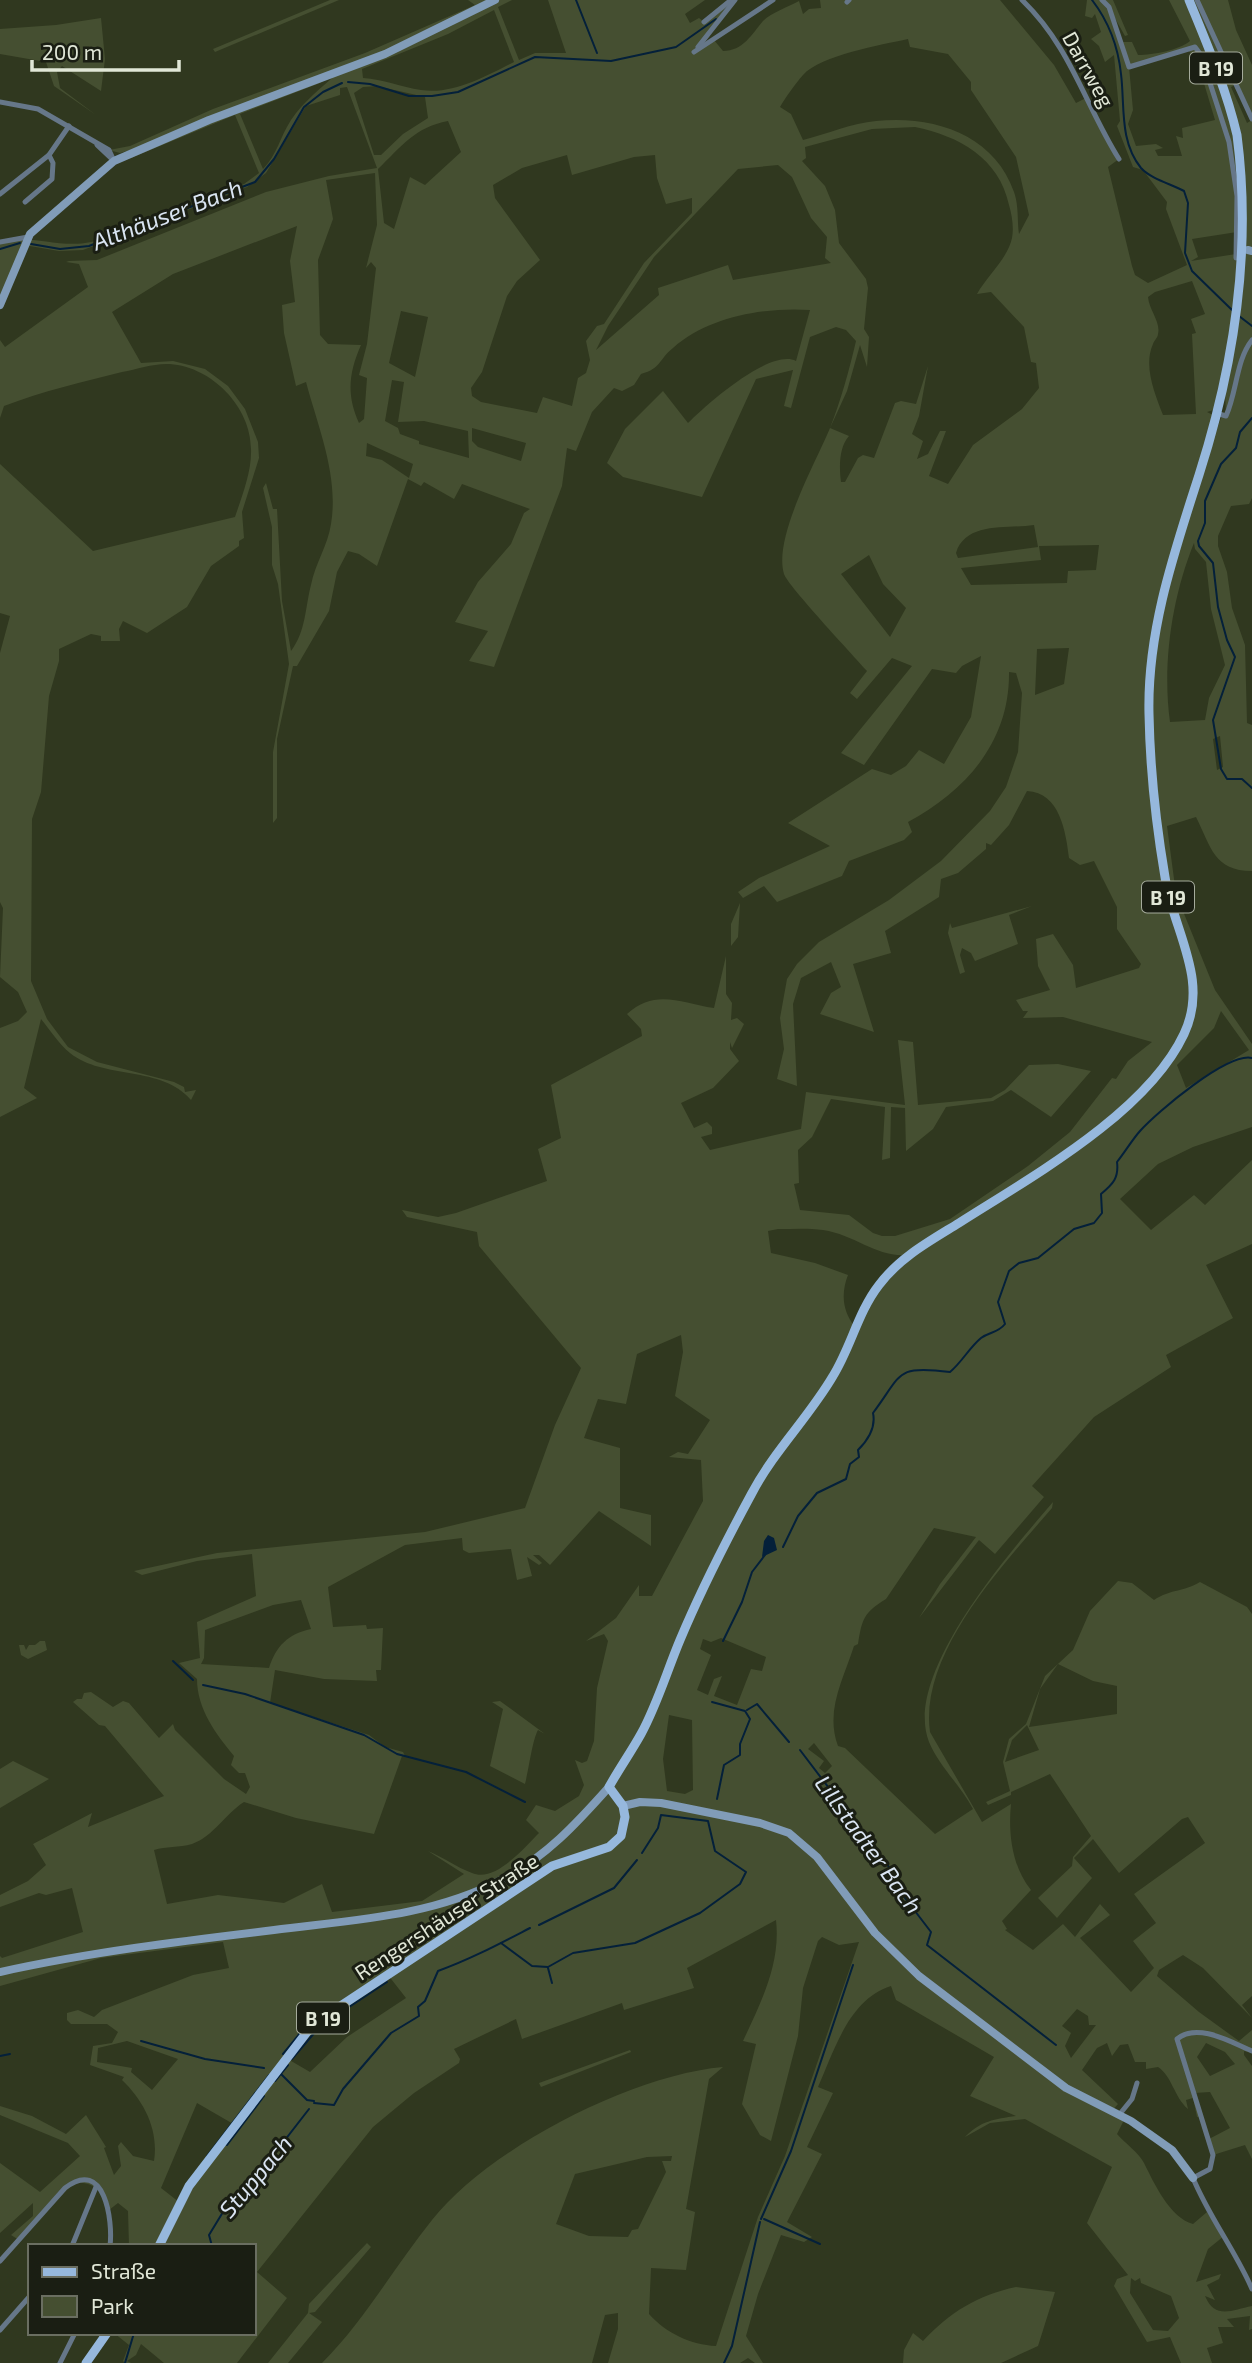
<svg xmlns="http://www.w3.org/2000/svg" width="1252" height="2363" font-family="'Exo 2',sans-serif">
<rect width="100%" height="100%" fill="#30381f"/>
<g fill="#454f31" fill-rule="evenodd">
<polygon points="330,0 339,0 215,52 213,49"/>
<path d="M468,0H512L498,7L519,60L535,53H566L548,0H705L685,14L690,23L699,18L704,22L731,0L696,50L714,40L723,51C743,51 752,34 763,21C771,13 788,7 799,1L803,14L809,9L821,8L820,0H1000L1054,65L1076,103L1086,98L1119,159L1108,167L1132,266L1135,275L1148,283L1187,265L1166,209L1167,202L1143,170L1133,167L1117,126L1120,121L1114,55L1105,62L1099,46L1091,39L1101,32L1095,14L1092,18L1085,16L1087,0H1113L1128,35L1125,36L1112,13L1122,42H1132L1138,55C1153,55 1179,50 1190,41L1169,0H1228L1236,30L1252,65V498L1249,504L1231,506L1218,536V546L1227,572L1232,608L1245,645L1247,723L1252,725V871C1214,871 1211,847 1196,817L1167,826L1176,894L1215,990L1252,1044V1127L1193,1147L1158,1164L1120,1199L1151,1230L1194,1195L1205,1205L1252,1160V1244L1206,1265L1233,1318L1166,1355L1171,1367L1094,1417L1032,1486L1044,1497L995,1554L979,1540L919,1618L940,1584L976,1537L934,1528L886,1599C863,1613 862,1620 858,1644L854,1646C843,1680 825,1711 838,1746L845,1748L935,1834L973,1809C961,1786 939,1766 929,1742C902,1674 1012,1550 1053,1502L1052,1508C1004,1564 919,1653 930,1732L982,1822L1011,1804C1008,1833 1012,1867 1031,1890L1002,1921L1007,1929L1005,1930L1033,1950L1063,1924L1075,1937L1100,1904L1110,1915L1080,1938L1131,1992L1154,1968L1133,1941L1156,1923L1134,1894L1205,1843L1188,1817L1182,1819L1119,1873L1093,1839L1074,1858L1092,1878L1057,1918L1038,1898L1072,1866L1073,1857L1091,1836L1050,1774L1011,1792V1795L988,1805L986,1802L1010,1791L1003,1762L1009,1739L1026,1724L1045,1676L1073,1650L1090,1611L1118,1581L1132,1583L1154,1600C1171,1589 1183,1592 1200,1582L1247,1607L1252,1614V1996L1242,2005L1252,2018L1203,1968L1183,1955L1159,1970L1157,1976L1199,2012L1239,2041L1252,2030V2053L1244,2051V2055L1252,2066V2159L1245,2145L1213,2155L1209,2139L1230,2128L1210,2092L1194,2093L1203,2116L1197,2117L1193,2098L1186,2100L1188,2109C1174,2097 1172,2076 1158,2067L1146,2069V2062H1135L1128,2044L1120,2045L1112,2056L1107,2043L1097,2048L1082,2070L1118,2104L1111,2112L1125,2118L1117,2134C1125,2143 1139,2153 1144,2163C1154,2183 1170,2218 1193,2224L1207,2212L1224,2236L1208,2249L1196,2282L1221,2274L1219,2279L1207,2285L1215,2300L1205,2296C1215,2320 1232,2310 1252,2306V2329L1249,2330L1250,2316L1227,2319L1234,2327H1218L1223,2343L1207,2348L1212,2363H1181L1170,2337L1147,2342L1114,2286L1117,2279L1128,2275L1087,2223L1112,2167L1025,2119L990,2123L965,2137C980,2121 995,2119 1016,2116L970,2096L994,2057L896,2000L891,1986C849,1999 834,2051 818,2087L833,2093L807,2147L822,2154L787,2222L812,2237L804,2242L781,2235L758,2294L746,2336L763,2363H755L748,2358L740,2363H608L618,2329V2313L605,2315L592,2363H322C365,2320 394,2267 432,2220C489,2148 632,2075 723,2067L709,2079L686,2209L695,2212L686,2270L651,2268L649,2314C666,2333 691,2345 716,2346L758,2217L785,2156L859,1942L839,1945L822,1937L818,1941L803,1988L798,2036L771,2141L760,2135L742,2104L756,2044L743,2041C761,2002 781,1964 776,1920L687,1968L694,1988L624,2010L622,2003L522,2039L516,2019L454,2049L460,2059L459,2063L414,2093L373,2127L257,2272L287,2298L237,2363H164L141,2344L136,2355L127,2361L131,2363H125L123,2361L129,2345L114,2333H254V2246H129L128,2211L118,2203L109,2210C101,2191 95,2181 73,2183L19,2240L11,2235L33,2216V2203L0,2233V2163L40,2192L80,2156L68,2143L0,2115V2106L32,2116L66,2134L86,2115L106,2147L104,2148L114,2175L121,2166L118,2146L121,2142L133,2156L154,2161C159,2130 144,2101 122,2080L124,2077L90,2065L93,2046L112,2043L118,2032L107,2024H71L67,2020V2013L78,2010L94,2017L102,2010L193,1975L229,1968L223,1942L101,1958L0,1986V1956L2,1958L83,1932L72,1888L46,1895L39,1893L0,1907V1895L28,1881L46,1865L33,1844L92,1813L88,1827L164,1796L105,1726L99,1725L73,1702L77,1699H82L84,1693L91,1692L113,1707L123,1701L129,1703L159,1738L173,1724L175,1730L224,1779L246,1794L250,1787L245,1773H239L231,1765L234,1756C216,1734 197,1709 197,1679L179,1663L200,1658L197,1622L256,1596L252,1554L197,1561L142,1575L134,1571L217,1553L425,1532L525,1508L555,1425L581,1368L479,1246L477,1232L407,1217L402,1210L438,1217L456,1213L547,1181L538,1149L561,1138L551,1085L642,1036L641,1029L627,1014C655,988 681,1003 714,1008L726,956V994L732,1003L731,1020L737,1018L744,1024L732,1048L730,1042V1049L739,1061L713,1088L681,1103L694,1128L707,1122L712,1127V1134L701,1137L710,1150L801,1129L806,1092L905,1105L898,1040L913,1042L918,1105L991,1098L1005,1090L1029,1065L1058,1064L1091,1071L1051,1117L1011,1090L993,1101L946,1107L933,1129L906,1151L905,1108L891,1107L890,1158L882,1160L885,1107L831,1099L812,1137L798,1150L799,1183L794,1184L800,1210L849,1215L873,1233L882,1236H895L950,1219L1028,1166L1070,1132L1112,1078L1116,1079L1128,1061L1152,1042L1063,1017L1023,1018L1028,1011H1023L1016,1000L1050,990L1038,966L1036,939L1053,934L1073,965L1076,988L1139,968L1141,964L1117,929V907L1094,861L1080,865L1069,858C1066,833 1060,792 1027,791L1009,825L991,845L986,843V849L958,873L941,879L939,897L885,931L891,953L853,964L874,1032L820,1014L831,993L841,987L831,962L801,978L793,1004L797,1086L777,1079L784,1049L780,1018L787,979L797,964L819,942L889,900L941,861L990,811L1006,787L1018,752L1022,693L1016,673L1009,672C1010,741 967,790 908,822L912,832L904,840L849,861L842,876L777,902L764,886L743,898L738,892L759,878L830,846L788,823L872,769L891,775L906,766L919,750L944,764L971,717L981,656L962,666L956,673L932,669L864,765L841,753L912,666L892,658L857,699L850,693L867,671C853,655 788,586 784,574C773,538 816,462 830,428C841,400 849,371 856,341L846,330L836,327L810,337L791,408L784,406L793,370L756,379L702,497L623,477L607,463L625,429L663,391L688,423C707,404 770,348 796,361L810,310C764,307 708,317 673,348C658,360 662,368 641,374L634,385L622,391L614,388L592,412L576,451L567,448L562,486L494,667L469,661L488,631L455,622L478,582L511,544L524,513L530,509L462,484L454,499L424,482L421,486L408,479L377,566L359,554L348,551L337,572L329,611L297,666H293L277,739V818L273,823V752L289,664L278,584L272,565V527L263,488L266,483L273,509H277L282,601L291,651C306,631 305,608 311,585C315,564 328,545 331,524C339,476 318,427 306,382L296,386L284,333L282,305L295,302L290,261L297,226L173,274L112,312L141,363L173,361L205,369L228,386L245,409L258,442L259,458L242,512L244,538L239,541V546L211,566L187,607L147,633L123,621L119,629L120,641H101V636L91,634L59,649V661L49,696L41,792L32,819L31,981L47,1019L68,1047L97,1062L174,1082L184,1087L185,1092L196,1090L191,1100C162,1065 103,1080 70,1053C59,1044 50,1030 41,1019L24,1088L37,1098L0,1117V1028L18,1021L27,1012L18,992L0,977L3,908L0,902V653L10,616L0,613V464L93,551L235,517C242,496 252,471 251,449C251,407 212,367 170,364C154,363 138,369 122,372C82,382 43,391 4,406L0,418V340L5,347L88,287L79,264L66,262L69,261L97,260L266,192L329,176L377,168L347,87L340,88V95L306,106L266,173L247,187L83,250L59,251L24,245L0,305V242C29,233 59,249 91,242C143,231 194,204 244,184L259,173L235,115L131,158L148,145L120,153L109,150L130,146L213,109L365,53L475,5ZM494,10L514,62C486,76 453,95 421,90C401,87 383,79 363,78L362,69L448,34ZM908,39L910,47L948,54L971,82V90L1016,157L1029,215L1019,234C1017,221 1019,206 1014,192C994,134 933,115 876,121C852,123 827,134 803,140L791,114L780,107C786,97 795,84 803,75C821,55 881,45 908,39ZM1187,49L1197,60L1215,120L1182,128L1183,138L1176,136L1182,156H1158L1155,150L1163,148L1156,144L1136,146L1128,124L1133,110L1129,67ZM339,72C322,87 304,101 291,120C280,137 277,155 263,169L240,114L320,83ZM1235,85L1252,120L1247,123L1231,87ZM377,86L425,97L428,118L403,134L381,155H374L354,93L363,87ZM448,121L461,152L425,185L410,177L394,229L384,223L378,169C401,147 415,127 448,121ZM915,127C959,136 999,158 1009,205C1012,215 1014,228 1012,238C1008,258 987,276 977,294L991,292L1024,327L1031,362L1036,363L1039,388L1022,409L973,445L948,484L929,476L946,431H940L928,454L917,459L923,441L912,434L919,416L928,366L916,404L901,401L895,403L874,458L863,455L858,458L845,482H841C839,467 839,447 849,436L830,428L847,391L860,345L867,367L869,337L864,329L868,288L866,279L839,243L835,210L825,186L802,161L806,158L805,147L872,129ZM567,155L572,175L634,157L655,155L657,178L666,204L692,198V213L644,263L604,324L597,326L586,341L590,360L586,373L578,378L572,406L543,397L537,413L481,402L472,396L471,388L482,372L507,296L517,281L540,260L495,198L493,185L522,168ZM778,165L792,177L811,218L827,237L825,258L831,263L733,280L728,265L658,288L659,295L596,350L608,326L654,257L738,169ZM375,173L377,225L366,268L371,262L376,268L367,344L359,375L367,378L364,419L359,423C346,395 349,372 361,345L328,344L320,335L318,260L333,219L326,180ZM1237,232L1236,254L1191,261L1198,257L1192,239ZM1192,281L1205,314L1191,319L1196,333L1192,334L1196,414L1163,415C1155,394 1143,366 1153,344C1154,341 1158,337 1158,334C1161,322 1149,310 1148,297L1155,292ZM401,311L428,317L415,377L389,363ZM392,380L404,382L398,422L424,421L468,431L469,458L419,444V441L400,434L398,428L385,421ZM1225,392L1226,416L1221,418L1200,474L1213,415L1207,412L1216,409ZM472,428L526,443L521,461L478,447L472,441ZM367,443L413,464L409,478L382,460L366,456ZM1034,525L1038,547L958,558L956,553C966,521 1008,529 1034,525ZM1194,543L1195,549L1206,562L1211,609L1225,665L1209,698L1205,720L1170,722C1162,664 1172,597 1194,543ZM1099,545L1096,570L1068,571L1067,583L971,585L961,568L1041,560L1039,546ZM869,555L883,584L906,608L890,637L841,574ZM1069,648L1064,684L1035,695L1037,649ZM1220,736L1223,767L1217,770L1213,739ZM1221,1011L1249,1050L1186,1088L1177,1065L1214,1028ZM778,1229C793,1229 809,1228 823,1230C856,1235 877,1258 908,1255L864,1309L855,1327C842,1311 841,1293 848,1275L815,1263L771,1253L768,1231ZM681,1335L683,1352L675,1396L710,1420L688,1454L678,1452L669,1457L701,1460L703,1501L652,1596H639V1585L616,1618L586,1641L604,1634L608,1641L597,1688L594,1741L587,1761L582,1763L575,1760L584,1785L579,1796L555,1811L536,1805L526,1820L539,1833C524,1848 495,1883 472,1873C456,1867 443,1857 428,1851L464,1874L422,1901L332,1912L322,1884L284,1903L218,1895L167,1904L154,1850C166,1846 179,1848 192,1844C214,1836 225,1814 244,1802L296,1818L374,1834L402,1756H405L403,1752L385,1747L369,1735L270,1703L275,1670L324,1679L377,1681L376,1670H381L383,1628L367,1629L366,1625L333,1627L328,1587L405,1545L462,1538L463,1550L469,1553L511,1549L517,1580L532,1576L527,1557L539,1565L542,1563L533,1555H539L550,1565L599,1511L651,1546V1515L620,1508V1448L584,1438L598,1399L626,1404L637,1354ZM301,1600L311,1629C288,1634 276,1646 269,1668L201,1664L204,1658L205,1630L273,1605ZM721,1638L766,1657L762,1671L751,1669L737,1705L714,1696L722,1676L714,1679L708,1695L697,1690L711,1655L700,1649L703,1639L711,1642ZM1058,1664L1093,1681L1117,1686V1714L1029,1727L1040,1689ZM669,1715L692,1720L693,1790L685,1794L667,1791L663,1759ZM1027,1725L1039,1750L1005,1762L1012,1740ZM814,1743L832,1766L825,1773L819,1768L824,1761L808,1749ZM388,1975L406,1998L347,2037L310,2072L286,2058L324,2017ZM1077,2009L1088,2016L1089,2025H1096L1071,2058L1065,2046L1071,2033L1062,2026ZM127,2041L178,2059L152,2090L131,2072L132,2068L97,2062L98,2048ZM1206,2043L1225,2052L1235,2064L1210,2076L1197,2057ZM197,2103L235,2125L179,2202L161,2188ZM672,2156L671,2161H662L666,2172L638,2229L632,2230L628,2237L589,2236L556,2224L575,2174L647,2157ZM1131,2278L1135,2281L1140,2278L1141,2283L1171,2296L1179,2318L1168,2331L1153,2330L1130,2293Z"/>
<polygon points="101,18 105,59 101,91 62,66 57,72 60,88 96,115 54,86 46,62 0,54 0,29 56,25"/>
<polygon points="740,903 738,937 731,946 731,924"/>
<polygon points="1032,906 1009,915 1018,944 975,961 971,953 962,948 960,955 965,972 960,974 948,933 950,923 952,928"/>
<polygon points="40,1641 45,1641 47,1650 28,1659 21,1655 19,1645 24,1645 26,1650 29,1645 35,1645"/>
<path d="M500,1701L545,1734L538,1730C532,1741 529,1769 525,1784L490,1766L503,1709L492,1702Z"/>
<polygon points="13,1761 49,1779 0,1808 0,1769"/>
<polygon points="630,2050 631,2052 541,2087 539,2083"/>
<polygon points="367,2243 371,2247 315,2312 309,2313 322,2322 288,2363 268,2363 308,2313 309,2304"/>
<path d="M1016,2287L1055,2292L1038,2346L1001,2363H903L904,2350L913,2333L923,2341C950,2312 978,2295 1016,2287Z"/>
</g>
<polygon fill="#04203a" points="768,1535 774,1538 777,1550 762,1557 764,1541"/>
<g fill="none" stroke-linecap="round" stroke-linejoin="round">
<g stroke="#04203a" stroke-width="2">
<polyline points="576,0 597,53"/>
<path d="M1092,0C1109,22 1118,46 1121,74C1125,105 1119,141 1141,168C1151,179 1171,184 1184,191L1188,203L1185,253L1192,271L1232,310"/>
<polyline points="348,82 370,84 409,96 432,96 458,92 535,57 611,61 676,47 716,19"/>
<polyline points="31,244 60,249 89,246 255,182 274,159 304,107 323,92 342,83"/>
<polyline points="0,249 20,243"/>
<polyline points="1239,316 1252,326"/>
<polyline points="1252,418 1240,432 1236,448 1221,464 1205,501 1205,523 1198,541 1199,546 1213,563 1218,607 1227,640 1235,657 1213,720 1221,769 1227,779 1242,779 1252,788"/>
<path d="M783,1547L798,1516L817,1493L846,1479L850,1464L859,1457L858,1450C868,1440 876,1427 873,1413C903,1373 895,1365 950,1372C962,1362 969,1348 981,1338C989,1332 998,1333 1005,1324L998,1302L1009,1271L1019,1263L1038,1258L1074,1229L1094,1223L1102,1213L1101,1194C1113,1184 1119,1178 1117,1162C1125,1152 1132,1140 1140,1131C1157,1112 1228,1052 1252,1058"/>
<polyline points="723,1641 742,1602 752,1572 765,1555"/>
<polyline points="173,1661 193,1680"/>
<polyline points="203,1685 245,1694 364,1735 397,1754 466,1772 525,1802"/>
<polyline points="712,1702 745,1711 750,1719 740,1744 740,1755 724,1765 717,1799"/>
<polyline points="747,1710 757,1704 789,1742"/>
<polyline points="800,1750 895,1875 905,1898 931,1932 927,1945 1056,2045"/>
<polyline points="539,1925 614,1888 637,1860"/>
<polyline points="501,1943 532,1966 548,1967 573,1953 635,1943 700,1913 740,1884 746,1872 715,1851 708,1821 661,1815 658,1828 642,1853"/>
<polyline points="548,1968 552,1983"/>
<polyline points="343,2011 387,1982"/>
<polyline points="141,2041 205,2059 264,2068"/>
<polyline points="283,2054 301,2032"/>
<polyline points="0,2056 10,2054"/>
<polyline points="292,2059 316,2031 337,2014"/>
<polyline points="281,2074 307,2100 314,2101"/>
<polyline points="275,2081 288,2065"/>
<path d="M314,2103L334,2105L343,2089L391,2033L419,2016L418,2007L425,2001L438,1971C471,1959 499,1944 530,1928"/>
<polyline points="227,2145 264,2096"/>
<polyline points="207,2156 269,2075"/>
<polyline points="761,2219 791,2151 853,1965"/>
<polyline points="764,2219 820,2244"/>
<polyline points="212,2246 209,2235 223,2212 250,2185 309,2109"/>
<polyline points="125,2363 134,2333"/>
<polyline points="724,2363 732,2346 760,2222"/>
</g>
<g stroke="#667789" stroke-width="5">
<path d="M1022,0C1071,47 1085,105 1119,159"/>
<polyline points="1102,0 1109,7 1129,67 1195,47 1201,55 1229,142 1237,196 1236,258"/>
<polyline points="1197,0 1252,119"/>
<polyline points="847,2 849,0"/>
<polyline points="704,22 731,0"/>
<polyline points="698,47 735,0"/>
<polyline points="694,52 773,0"/>
<polyline points="0,102 38,109 109,150 114,161"/>
<polyline points="97,145 114,161"/>
<polyline points="0,194 49,155 69,126"/>
<polyline points="25,202 52,179 53,163 49,155"/>
<polyline points="0,242 28,237"/>
<path d="M1219,414L1226,416C1237,392 1236,360 1252,340"/>
<path d="M1252,2051C1231,2042 1197,2022 1177,2039L1213,2155L1210,2169L1193,2178C1209,2217 1235,2250 1252,2289"/>
<polyline points="1119,2115 1132,2099 1137,2083"/>
<polyline points="72,2246 96,2187"/>
<path d="M0,2261L65,2188C105,2157 113,2221 110,2246"/>
<polyline points="0,2330 30,2296"/>
<polyline points="60,2363 75,2333"/>
</g>
<g stroke="#819cb8" stroke-width="8">
<polyline points="1248,250 1252,251"/>
<polyline points="0,305 30,234 114,161 209,120 385,54 495,0"/>
<polyline points="623,1806 640,1802 661,1803 760,1823 789,1833 817,1857 875,1933 919,1976 1066,2088 1131,2121 1172,2150 1193,2178"/>
<path d="M0,1972C90,1952 182,1941 274,1930C351,1920 430,1917 501,1880C545,1858 577,1823 609,1787"/>
</g>
<g stroke="#96b8dd" stroke-width="9">
<path d="M159,2246L189,2186L307,2032L333,2011L552,1866L609,1847L621,1836L625,1817L623,1806L609,1787C619,1769 631,1752 641,1734C657,1705 667,1671 680,1640C701,1590 726,1541 752,1493C774,1451 809,1417 833,1376C851,1347 858,1312 879,1285C900,1257 930,1241 959,1223C1031,1177 1147,1113 1184,1034C1210,979 1173,931 1165,877C1156,824 1150,767 1149,714C1147,631 1174,553 1199,475C1234,366 1252,250 1237,135C1226,88 1207,44 1189,0"/>
<polyline points="86,2363 107,2333"/>
</g>
</g>
<g text-anchor="middle" dominant-baseline="central" stroke-width="6" stroke-linejoin="round" paint-order="stroke">
<g fill="#1a1e13" stroke="#a5ab9c" stroke-width="2">
<rect x="1190" y="52.5" width="52" height="31" rx="5"/>
<rect x="1142" y="881.5" width="52" height="31" rx="5"/>
<rect x="297" y="2002.5" width="52" height="31" rx="5"/>
</g>
<g font-size="19" font-weight="bold" fill="#e1e7d7">
<text x="1216" y="68">B 19</text>
<text x="1168" y="897">B 19</text>
<text x="323" y="2018">B 19</text>
</g>
<g font-size="21" fill="#e1e7d7" stroke="#1a1e13">
<text transform="translate(1089 69) rotate(61)">Darrweg</text>
<text transform="translate(446 1916) rotate(-33)">Rengershäuser Straße</text>
</g>
<g font-size="23" font-style="italic" fill="#dae5f2" stroke="#1a1e13">
<text transform="translate(167 214) rotate(-21)">Althäuser Bach</text>
<text transform="translate(869 1844) rotate(54)">Lillstadter Bach</text>
<text transform="translate(255 2176) rotate(-50)">Stuppach</text>
</g>
</g>
<rect x="28" y="2244" width="228" height="91" fill="#1a1e13" stroke="#6a6e61" stroke-width="2"/>
<rect x="42" y="2267" width="35" height="10" fill="#96b8dd" stroke="#6a6e61" stroke-width="2"/>
<text x="91" y="2279" font-size="21" fill="#e1e7d7">Straße</text>
<rect x="42" y="2296" width="35" height="21" fill="#454f31" stroke="#6a6e61" stroke-width="2"/>
<text x="91" y="2314" font-size="21" fill="#e1e7d7">Park</text>
<path d="M32 60v10h147v-10" fill="none" stroke="#e1e7d7" stroke-width="3.5"/>
<text x="42" y="60" font-size="21" fill="#e1e7d7" stroke="#1a1e13" stroke-width="5" paint-order="stroke">200 m</text>
</svg>
